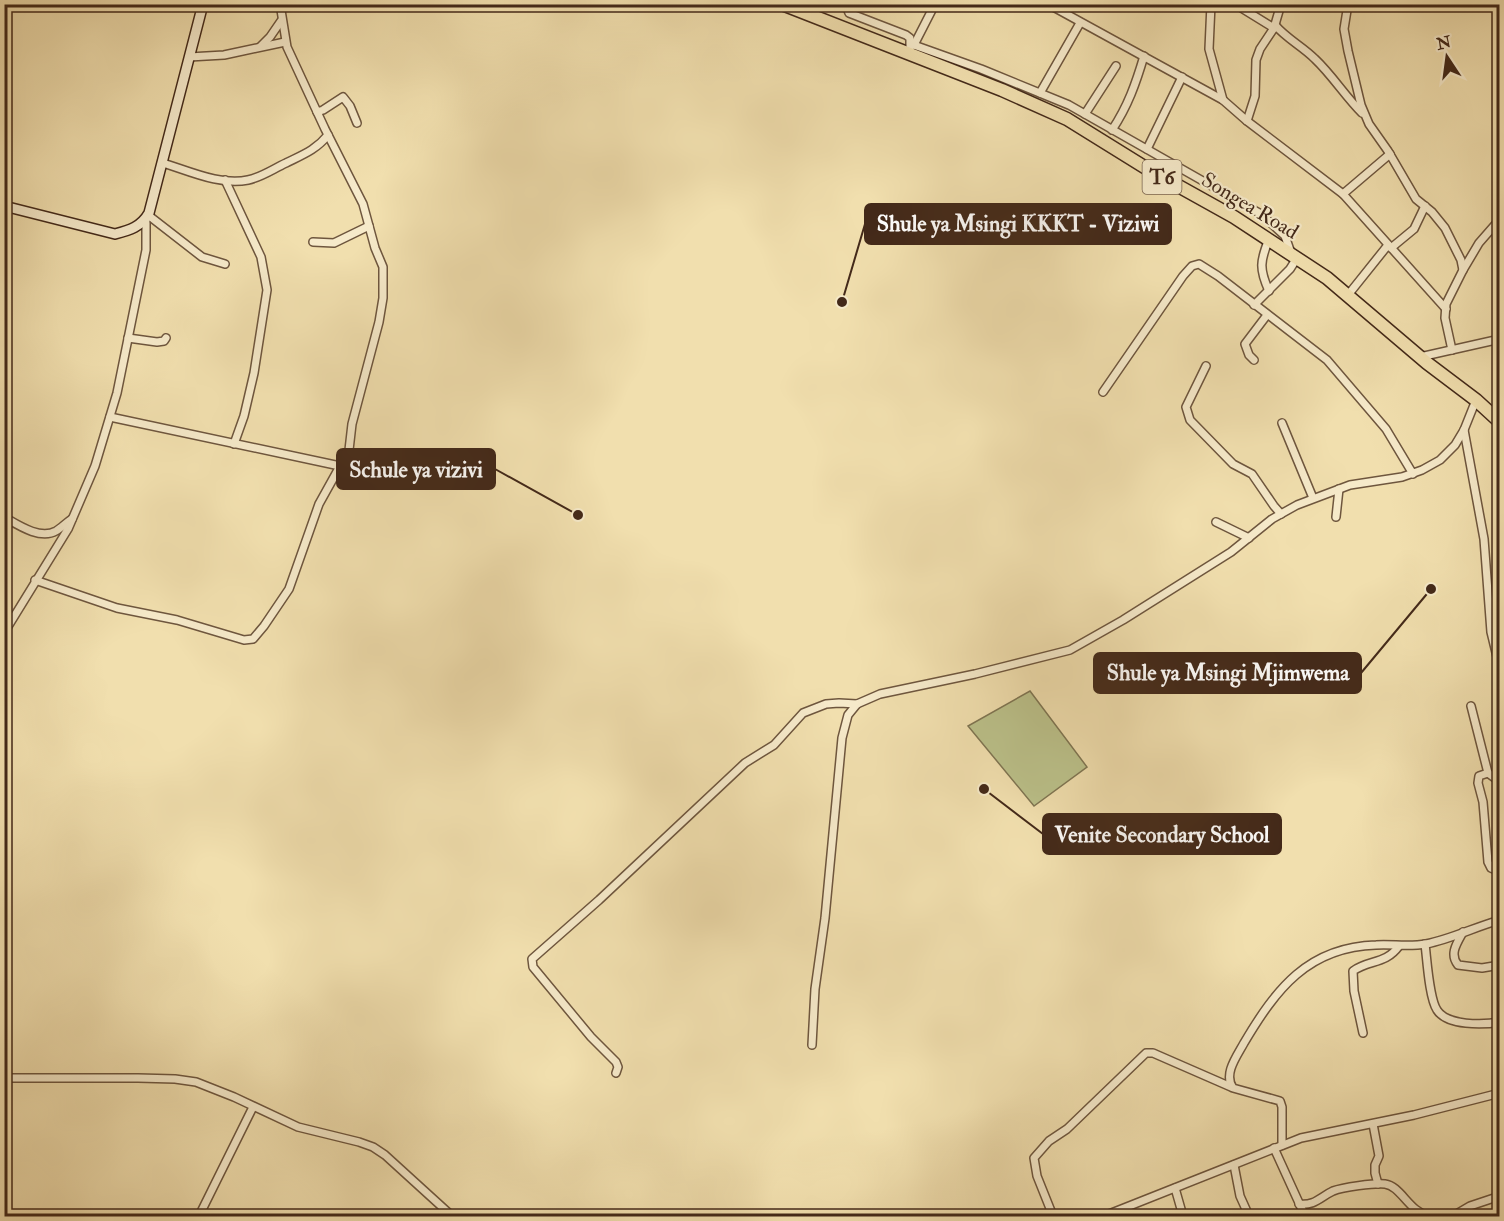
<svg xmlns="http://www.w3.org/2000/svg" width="1504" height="1221" font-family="'IM FELL Double Pica',serif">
<rect width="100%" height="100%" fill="#f1dfae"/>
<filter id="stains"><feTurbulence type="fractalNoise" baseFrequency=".00333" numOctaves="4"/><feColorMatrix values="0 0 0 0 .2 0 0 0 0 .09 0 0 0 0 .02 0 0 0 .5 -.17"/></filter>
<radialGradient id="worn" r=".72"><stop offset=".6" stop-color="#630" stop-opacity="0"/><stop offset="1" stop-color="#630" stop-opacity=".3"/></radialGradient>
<polygon fill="#bbc18a" stroke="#7f7552" stroke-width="1.5" points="1030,691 1087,767 1034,806 968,726"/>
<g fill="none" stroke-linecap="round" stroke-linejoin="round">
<defs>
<g id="street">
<polyline points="848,4 847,8 849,13 906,35 910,38 910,48"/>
<polyline points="1048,4 1223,100 1247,121 1343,194 1446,309"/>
<polyline points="1211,4 1209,49 1223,100"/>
<polyline points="1235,4 1274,28"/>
<polyline points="1348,4 1344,29 1348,51 1361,105 1369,124 1388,151 1416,199 1432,212 1445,228 1461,260 1463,270 1446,304 1445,318 1452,350"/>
<path d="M1275,25C1287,39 1302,46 1315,59C1332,75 1345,96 1362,113"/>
<polyline points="911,44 981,69 1069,105 1261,214 1285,236 1291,253"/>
<polyline points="914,45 935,4"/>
<polyline points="261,46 270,37 281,21"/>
<polyline points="189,57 224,55 285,42"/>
<polyline points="1040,93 1080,23"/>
<polyline points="317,112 323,110 343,97 350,106 357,123"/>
<polyline points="1085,114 1116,66"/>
<polyline points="1247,121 1255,96 1256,60 1260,49 1274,28 1281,4"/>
<path d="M1112,130C1128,106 1136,83 1144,56"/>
<polyline points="1147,149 1182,77"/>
<path d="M163,163C189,171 221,186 248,180C262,177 273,169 286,163C302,155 316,150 328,135"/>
<polyline points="225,180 261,257 267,290 254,373 244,416 234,444"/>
<polyline points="1343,194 1390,154"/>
<polyline points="148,215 202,257 225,264"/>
<polyline points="313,242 334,243 369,226"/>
<polyline points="1391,248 1414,229 1425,206"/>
<polyline points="1463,270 1479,243 1500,219"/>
<path d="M1269,291C1259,269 1260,261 1269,239"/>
<polyline points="1348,295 1388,245"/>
<polyline points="1254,305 1290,269 1297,258"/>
<polyline points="128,338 157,342 164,341 166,338"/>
<polyline points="1420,357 1500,339"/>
<polyline points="1254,360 1249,355 1245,344 1267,315"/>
<polyline points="1206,366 1186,407 1190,420 1233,464 1252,474 1274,506 1281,514"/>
<polyline points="1103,392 1183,276 1192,266 1199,264 1218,276 1327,360 1386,429 1413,474"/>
<polyline points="110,417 340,466"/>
<polyline points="1282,423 1313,498"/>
<polyline points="1464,430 1484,539 1491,632 1500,669"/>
<path d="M4,517C18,525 40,540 56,531C61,528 66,523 72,519"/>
<polyline points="1336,517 1339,489"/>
<polyline points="1216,522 1249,538"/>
<polyline points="35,580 117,608 177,620 244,640 253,639 264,626 289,589 319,504 349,450 352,424 379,322 383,298 383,267 375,248 363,204 325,129 287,47 280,4"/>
<polyline points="4,633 68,529 95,466 117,393 146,250 146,217"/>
<polyline points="1471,706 1488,773 1500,782"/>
<polyline points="1488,773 1479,776 1478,783 1483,802 1488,862 1491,868 1500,872"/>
<polyline points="4,803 5,804"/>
<path d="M1463,932C1457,943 1449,954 1458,965L1482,968L1500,965"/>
<path d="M1425,944C1427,959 1429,998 1437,1010C1447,1026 1483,1025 1500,1022"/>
<path d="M1363,1033L1354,991L1353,971C1370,959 1385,965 1399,946"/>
<polyline points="812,1045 815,989 825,918 842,738 848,715 857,704 880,694 975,674 1070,650 1123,620 1231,552 1272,519 1297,505 1350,485 1402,477 1422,470 1440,460 1455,445 1464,430 1476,400"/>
<polyline points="616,1073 618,1067 616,1062 591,1037 533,967 532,959 599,900 745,763 774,745 803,713 826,704 839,703 857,704"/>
<polyline points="4,1078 138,1078 175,1079 196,1082 234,1097 298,1127 359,1142 373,1147 385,1155 452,1216"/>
<polyline points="1373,1124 1379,1156 1375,1165 1375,1173 1378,1184"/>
<path d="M1282,1145V1107L1280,1101L1233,1088C1223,1074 1237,1056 1244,1043C1276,989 1308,947 1376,945C1393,944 1409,947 1426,944C1451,939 1475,927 1500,920"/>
<polyline points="1274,1148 1305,1216"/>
<polyline points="1234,1165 1240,1196 1249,1216"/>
<polyline points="1175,1188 1183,1216"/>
<path d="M1299,1204C1315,1206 1320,1197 1333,1191C1343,1187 1374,1183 1385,1184C1401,1186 1409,1212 1429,1216"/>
<polyline points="199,1216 253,1107"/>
<polyline points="1053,1216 1037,1176 1034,1158 1049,1141 1067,1129 1146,1053 1153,1053 1231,1087"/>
<polyline points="1104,1216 1301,1138 1414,1115 1500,1093"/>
<polyline points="1453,1216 1470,1206 1500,1196"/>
</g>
<path id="secondary" d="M4,206L115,234C130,230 141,227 149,213L203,4"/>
<polyline id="highway" points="782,4 1002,90 1067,119 1146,168 1234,217 1327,278 1427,363 1476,400 1500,422"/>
</defs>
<use href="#street" stroke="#6e563e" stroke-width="10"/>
<use href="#secondary" stroke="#432919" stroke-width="12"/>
<use href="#highway" stroke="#432919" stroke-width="15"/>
<use href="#street" stroke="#f6eaca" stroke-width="7"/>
<use href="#secondary" stroke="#f6eaca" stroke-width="9"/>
<use href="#highway" stroke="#f1dfae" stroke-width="12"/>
</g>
<g text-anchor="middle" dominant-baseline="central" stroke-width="4.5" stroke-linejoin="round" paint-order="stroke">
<rect fill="#f6eaca" stroke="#79634e" stroke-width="1.5" x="1142.5" y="160" width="39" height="34" rx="4.5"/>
<g font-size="20" font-weight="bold" fill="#432919">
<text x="1162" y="177">T6</text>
</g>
<g font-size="21" fill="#432919" stroke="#f6eaca">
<text transform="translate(1250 206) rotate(31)">Songea Road</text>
</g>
</g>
<path fill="none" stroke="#432919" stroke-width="2" d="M842 302L865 224M578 515L495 469M1431 589L1361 673M984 789L1043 834"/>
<g fill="#432919" stroke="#f6eaca" stroke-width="2">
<circle cx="842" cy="302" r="6"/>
<circle cx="578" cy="515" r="6"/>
<circle cx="1431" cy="589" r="6"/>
<circle cx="984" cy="789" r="6"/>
</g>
<g fill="#432919" stroke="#432919" stroke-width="2">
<rect x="865" y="204" width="306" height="40" rx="6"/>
<rect x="337" y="449" width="158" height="40" rx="6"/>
<rect x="1094" y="653" width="267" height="40" rx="6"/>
<rect x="1043" y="814" width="238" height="40" rx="6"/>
</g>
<g font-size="22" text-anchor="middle" font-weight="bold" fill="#fff">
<text x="1018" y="231">Shule ya Msingi KKKT - Viziwi</text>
<text x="416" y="477">Schule ya vizivi</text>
<text x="1228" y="680">Shule ya Msingi Mjimwema</text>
<text x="1162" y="842">Venite Secondary School</text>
</g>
<rect width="1504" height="1221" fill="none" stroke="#f1dfae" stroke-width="24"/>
<rect x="6" y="6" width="1492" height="1209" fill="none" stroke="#432919" stroke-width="3"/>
<rect x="12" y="12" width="1480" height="1197" fill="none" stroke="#432919" stroke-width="1.5"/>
<g transform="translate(1447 57) rotate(347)" stroke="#f6eaca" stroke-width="4.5" paint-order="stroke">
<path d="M0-4.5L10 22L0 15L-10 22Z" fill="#432919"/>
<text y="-9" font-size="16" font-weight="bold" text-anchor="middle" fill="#432919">N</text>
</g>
<rect width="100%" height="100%" filter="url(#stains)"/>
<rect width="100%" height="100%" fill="url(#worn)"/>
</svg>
